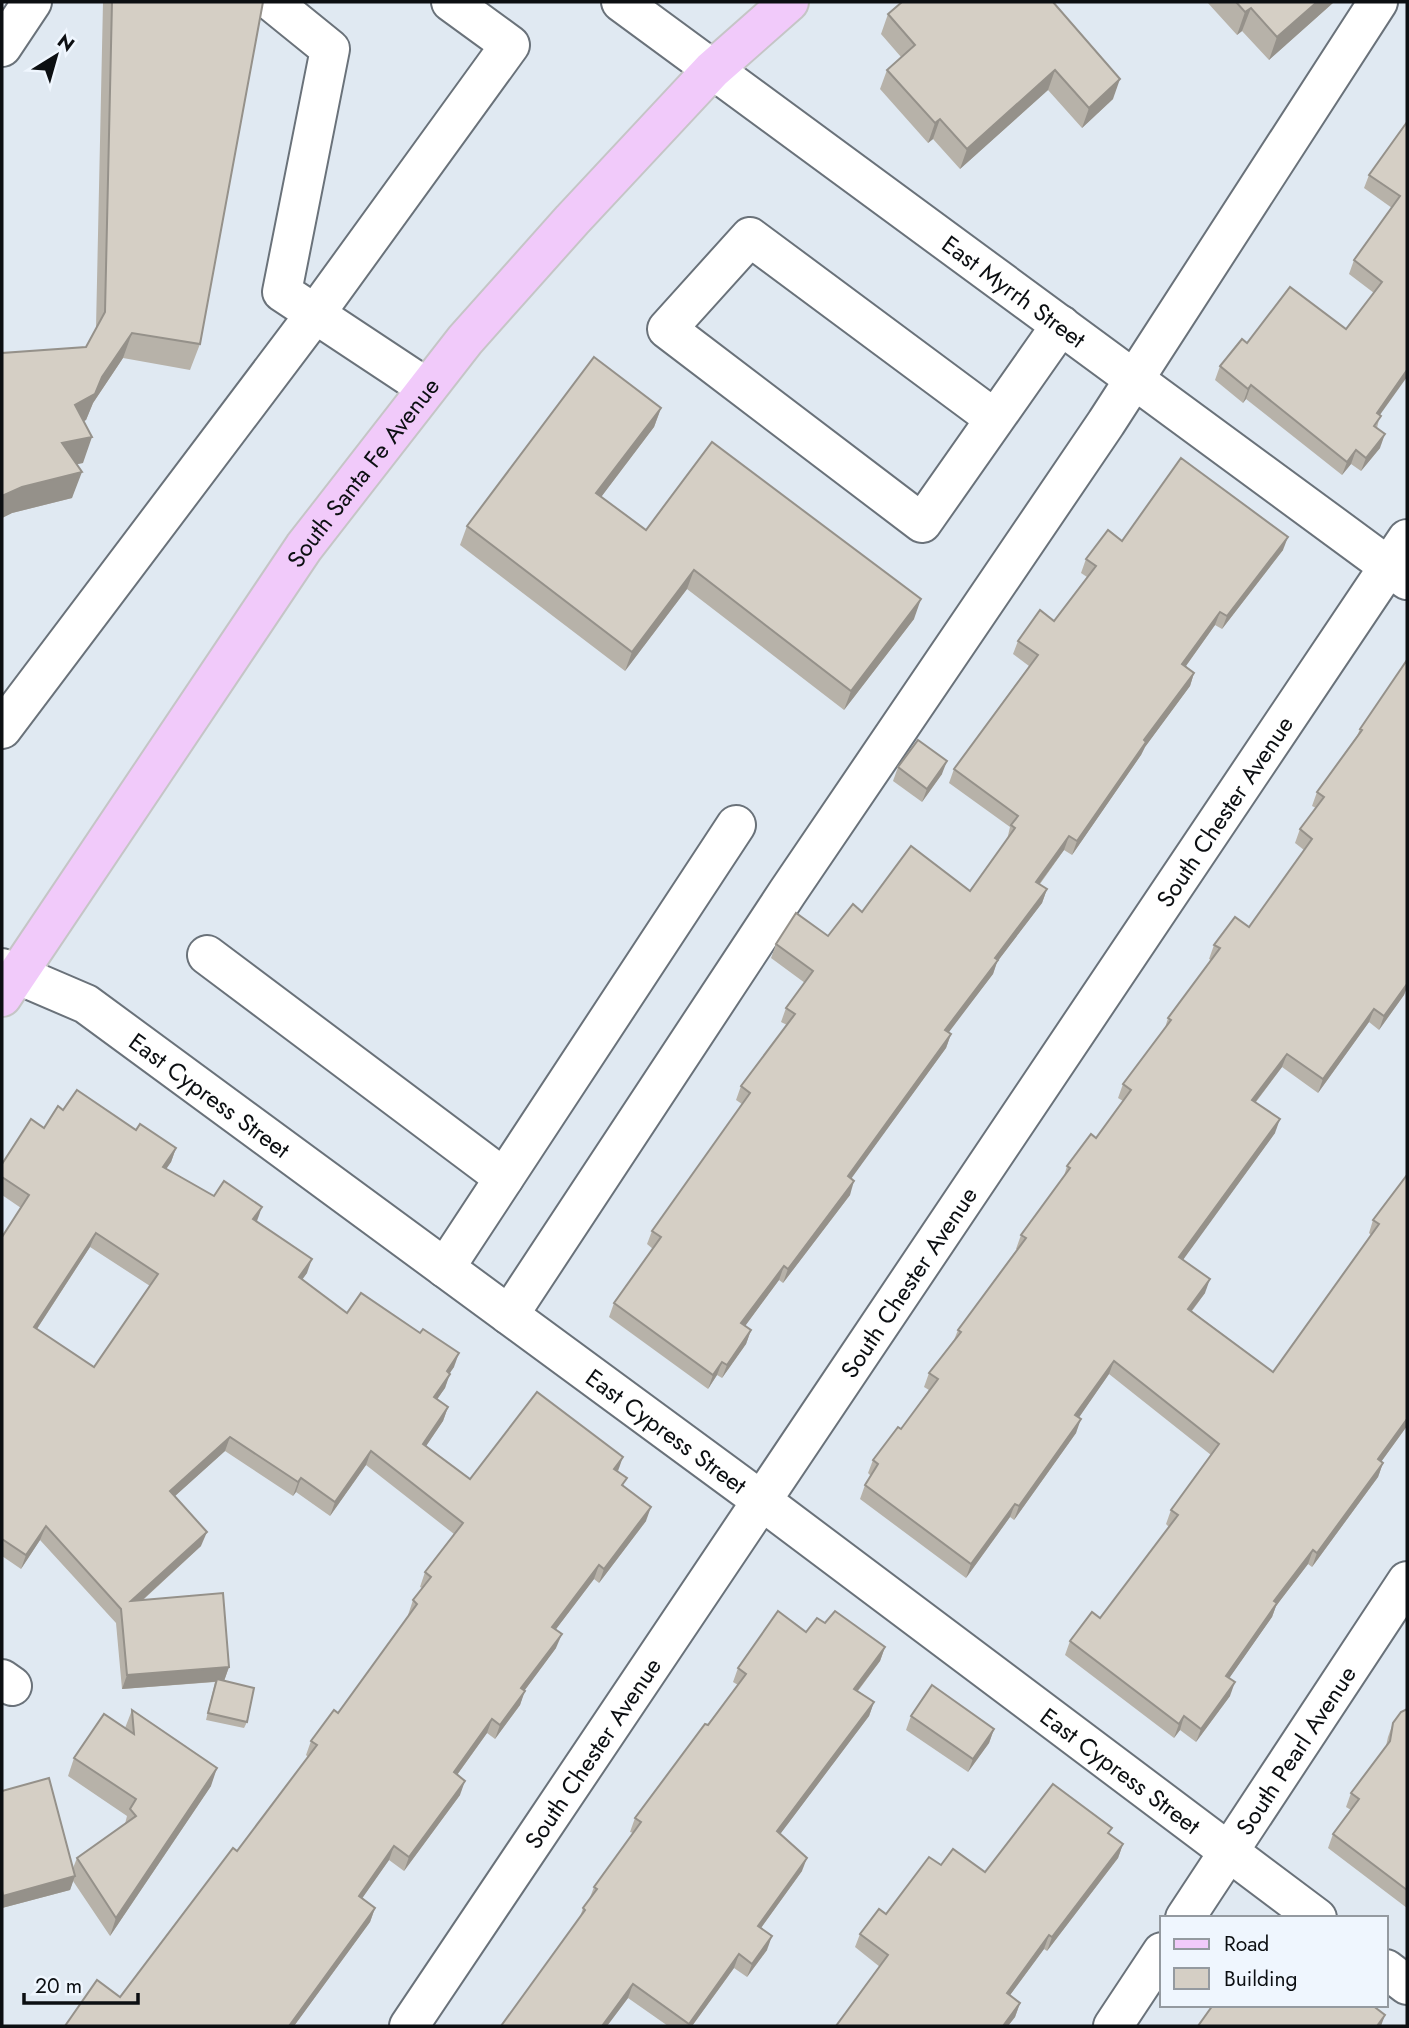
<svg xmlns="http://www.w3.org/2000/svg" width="1409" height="2028" font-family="Jost,sans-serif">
<rect width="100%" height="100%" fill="#e0e9f2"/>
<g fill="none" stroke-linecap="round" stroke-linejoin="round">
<defs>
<g id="minor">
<polyline points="272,2 330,49 282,292 427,388"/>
<path id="s1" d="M621,2L1407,580"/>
<polyline points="2,47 32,2"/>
<polyline points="995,419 750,237 667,329 922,523 1061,325"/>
<polyline points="2,729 315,314 510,45 451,2"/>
<polyline points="207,955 504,1178"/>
<path id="s2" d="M2,968L86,1004L762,1501L1317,1918"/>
<polyline points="445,1268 736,825"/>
<polyline points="509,1315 787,893 1106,423 1378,2"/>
<polyline points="2,1679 12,1686"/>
<path id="s3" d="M1185,1918L1407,1581"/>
<polyline points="1386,1969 1407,1985"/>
<path id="s4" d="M409,2026L1407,539"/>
<polyline points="1113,2026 1162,1952"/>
</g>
<g id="major">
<path id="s5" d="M2,997L304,547L465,340L572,220L712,70L789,2"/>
</g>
</defs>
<use href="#minor" stroke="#6a727a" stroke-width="42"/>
<use href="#major" stroke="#c5c5c6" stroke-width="42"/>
<use href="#minor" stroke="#fff" stroke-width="38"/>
<use href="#major" stroke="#f1cafa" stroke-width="38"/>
</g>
<g fill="#b7b2a9" fill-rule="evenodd">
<polygon points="103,2 263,2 200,344 190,370 123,358 93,403 86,420 83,421 83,463 76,464 72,498 12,513 2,518 2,353 86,347 96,328"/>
<polygon points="1053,2 1113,99 1082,128 1048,90 960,169 933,139 928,143 880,89 887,70 901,57 881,34 888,14"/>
<polygon points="1207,2 1334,2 1269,60 1242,31 1237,35"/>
<polygon points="1407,122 1380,415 1377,428 1380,448 1361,471 1351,464 1342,475 1246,399 1243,403 1215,380 1220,366 1247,343 1346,329 1374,293 1349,274 1354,260 1392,208 1364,188 1369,175"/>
<polygon points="661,408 654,427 601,497 646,530 914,619 844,710 687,589 625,671 460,545 467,526"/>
<polygon points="1122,541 1283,550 1222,629 1215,625 1186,666 1194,673 1190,686 1145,747 1141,755 1072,855 1064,850 1040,884 1047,889 1042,903 997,962 993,974 948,1032 951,1034 946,1048 851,1178 850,1195 783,1283 779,1280 745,1326 751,1330 746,1344 722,1378 717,1375 708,1389 609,1317 614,1303 653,1249 647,1244 652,1231 742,1104 736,1100 741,1086 787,1025 781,1022 786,1008 805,983 771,958 776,944 828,936 862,912 970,891 1007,840 1010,827 949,783 954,769 1029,666 1013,654 1018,641 1054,621 1087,577 1081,573 1086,559"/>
<polygon points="1407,660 1407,987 1404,995 1379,1030 1369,1022 1318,1093 1282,1067 1256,1102 1275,1133 1183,1259 1205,1293 1192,1311 1273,1372 1371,1235 1369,1233 1373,1220 1407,1175 1407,1426 1381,1462 1383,1463 1378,1477 1312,1567 1308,1564 1276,1606 1272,1617 1229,1678 1230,1696 1196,1742 1180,1730 1174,1738 1065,1655 1070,1641 1100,1618 1169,1527 1166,1524 1171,1510 1211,1455 1109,1374 1079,1417 1076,1433 1014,1520 1010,1517 966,1578 860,1499 865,1485 871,1476 868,1473 873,1460 901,1429 929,1390 924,1387 929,1373 954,1340 958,1330 1017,1249 1016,1249 1021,1235 1064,1176 1067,1166 1096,1138 1123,1101 1118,1098 1123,1084 1165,1028 1168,1018 1211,960 1209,959 1214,945 1249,927 1304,850 1295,843 1300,829 1316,808 1312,806 1317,792 1357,736 1360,729"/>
<polygon points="898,767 942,774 922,802 893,781"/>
<path d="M63,1110L136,1130L176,1148L171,1162L166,1169L256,1221L307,1273L302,1279L347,1313L454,1367L449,1373L445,1388L437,1399L448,1407L443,1421L426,1446L470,1479L618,1472L624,1486L646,1521L599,1583L594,1579L556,1629V1648L524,1691L520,1705L495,1739L487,1733L457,1775L460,1795L404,1871L389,1860L362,1898L375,1908L370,1922L294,2026H65L120,1997L237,1851L308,1757L306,1755L311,1741L338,1713L409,1615H408L413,1600L422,1588L420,1587L425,1572L454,1534L366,1465L330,1516L296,1492L293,1496L225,1451L175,1496L201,1546L143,1600L229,1667L224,1681L247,1722L244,1728L206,1720L215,1682L122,1689L116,1623L40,1540L21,1569L2,1556V1237L21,1208L2,1195V1164L44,1128ZM90,1247L150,1286L94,1367L37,1329Z"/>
<polygon points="825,1623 885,1647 880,1661 858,1691 874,1702 869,1716 780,1834 802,1871 761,1928 767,1950 747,1977 734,1968 692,2026 668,2026 628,1998 607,2026 501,2026 580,1917 583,1908 589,1900 594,1887 633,1833 630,1832 635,1818 738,1685 733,1682 738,1668 806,1632"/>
<polygon points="1407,1709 1407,1908 1328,1848 1333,1834 1351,1810 1346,1807 1351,1793 1386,1746 1388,1737 1393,1723"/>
<polygon points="132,1710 211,1786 110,1936 73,1881 70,1890 2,1908 2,1791 73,1868 77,1858 125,1824 127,1816 68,1776 74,1758 125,1728"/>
<polygon points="911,1716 994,1729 989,1743 968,1772 906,1730"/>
<polygon points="1110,1834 1123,1844 1118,1858 1047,1951 1044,1949 1010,1995 1020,2003 1015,2017 1008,2026 836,2026 880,1967 855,1947 860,1934 886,1914 941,1865 985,1872"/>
</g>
<g fill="#95918a">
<polygon points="1317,2 1334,2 1269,60 1277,37"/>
<polygon points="1251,8 1242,31 1237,35 1245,12"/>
<polygon points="1055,70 1048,90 960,169 967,149"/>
<polygon points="1120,79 1113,99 1082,128 1089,108"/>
<polygon points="940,119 933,139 928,143 935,123"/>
<polygon points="132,333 123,358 93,403 86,420 66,431 75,405 102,377"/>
<polygon points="1407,370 1407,377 1372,426 1377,413"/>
<polygon points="1251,385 1246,399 1243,403 1248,389"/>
<polygon points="661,408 654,427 589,513 596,493"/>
<polygon points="1385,434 1380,448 1361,471 1366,458"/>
<polygon points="92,437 83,463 53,469 62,443"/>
<polygon points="1356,450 1351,464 1342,475 1347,462"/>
<polygon points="82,472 72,498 12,513 2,518 2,496 22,487"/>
<polygon points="1288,537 1283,550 1222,629 1227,616"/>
<polygon points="694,570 687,589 625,671 632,652"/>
<polygon points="921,599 914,619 844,710 851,691"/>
<polygon points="1220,612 1215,625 1178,677 1182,664"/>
<polygon points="1194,673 1190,686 1145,747 1141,755 1072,855 1077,841 1144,740"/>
<polygon points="947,761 942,774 922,802 927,789"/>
<polygon points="1069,836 1064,850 1031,895 1036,882"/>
<polygon points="1047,889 1042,903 997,962 993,974 940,1044 945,1030 995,958"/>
<polygon points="1407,980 1407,987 1404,995 1379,1030 1384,1016"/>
<polygon points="1374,1009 1369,1022 1318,1093 1323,1079"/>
<polygon points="951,1034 946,1048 843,1190 848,1176"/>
<polygon points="1287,1054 1282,1067 1247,1113 1252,1100"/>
<polygon points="1280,1119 1275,1133 1175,1271 1179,1257"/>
<polygon points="176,1148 171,1162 158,1181 163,1167"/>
<polygon points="854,1181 850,1195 783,1283 788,1269"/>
<polygon points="262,1207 257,1221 248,1233 253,1219"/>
<polygon points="96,1233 90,1247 29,1341 34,1327"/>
<polygon points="312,1259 307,1273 294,1291 299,1277"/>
<polygon points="784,1266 779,1280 737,1337 741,1323"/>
<polygon points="1210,1279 1205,1293 1183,1322 1188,1309"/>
<polygon points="751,1330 746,1344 722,1378 727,1365"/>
<polygon points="459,1353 454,1367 442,1385 447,1371"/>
<polygon points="1114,1361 1109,1374 1071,1429 1075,1415"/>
<polygon points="722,1362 717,1375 708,1389 713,1375"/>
<polygon points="450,1374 445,1388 429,1411 434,1397"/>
<polygon points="448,1407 443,1421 418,1458 423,1444"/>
<polygon points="1081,1419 1076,1433 1014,1520 1019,1506"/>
<polygon points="1407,1419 1407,1426 1373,1473 1378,1459"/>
<polygon points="230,1437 225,1451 165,1505 170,1491"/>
<polygon points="371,1451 366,1465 330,1516 335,1502"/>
<polygon points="623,1457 618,1471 614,1469"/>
<polygon points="1383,1463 1378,1477 1312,1567 1317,1553"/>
<polygon points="301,1478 296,1492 293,1496 298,1482"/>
<polygon points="1015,1504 1010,1517 966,1578 971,1564"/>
<polygon points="651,1507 646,1521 599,1583 604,1569"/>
<polygon points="46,1526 40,1540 21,1569 26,1555"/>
<polygon points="207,1532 201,1546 126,1615 131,1601"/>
<polygon points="1313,1550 1308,1564 1276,1606 1272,1617 1221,1690 1226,1676 1274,1601"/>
<polygon points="599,1565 594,1579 547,1641 552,1627"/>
<polygon points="562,1634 556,1648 516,1702 521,1688"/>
<polygon points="885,1647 880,1661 849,1702 854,1689"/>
<polygon points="229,1667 224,1681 122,1689 127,1675"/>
<polygon points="1235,1682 1230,1696 1196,1742 1201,1729"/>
<polygon points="525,1691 520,1705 495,1739 500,1725"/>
<polygon points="874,1702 869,1716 772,1845 777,1831"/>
<polygon points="1184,1716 1180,1730 1174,1738 1179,1724"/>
<polygon points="492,1719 487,1733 449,1786 454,1772"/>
<polygon points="994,1729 989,1743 968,1772 973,1759"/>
<polygon points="217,1768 211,1786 110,1936 116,1918"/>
<polygon points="465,1781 460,1795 404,1871 409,1857"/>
<polygon points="1123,1844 1118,1858 1047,1951 1052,1937"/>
<polygon points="394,1846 389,1860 354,1910 359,1896"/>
<polygon points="807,1858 802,1871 753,1939 758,1926"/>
<polygon points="75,1876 70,1890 2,1908 2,1900 3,1896"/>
<polygon points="375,1908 370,1922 294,2026 289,2026"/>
<polygon points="1049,1935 1044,1949 1002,2006 1007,1993"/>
<polygon points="772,1936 767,1950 747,1977 752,1964"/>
<polygon points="739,1954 734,1968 692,2026 688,2026"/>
<polygon points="633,1984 628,1998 607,2026 602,2026"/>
<polygon points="1020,2003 1015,2017 1008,2026 1003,2026"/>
<polygon points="1385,2015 1381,2026 1377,2026"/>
</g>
<g fill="#d5cfc5" stroke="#95918a" stroke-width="2" fill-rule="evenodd">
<polygon points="112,2 263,2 200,344 132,333 102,377 95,394 75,405 92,437 62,443 82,472 22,487 2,496 2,353 86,347 105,312"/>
<polygon points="902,2 1053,2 1120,79 1089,108 1055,70 967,149 940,119 935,123 887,70 915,45 888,14"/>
<polygon points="1236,2 1317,2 1277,37 1251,8 1245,12"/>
<polygon points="1407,122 1407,370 1377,413 1381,416 1374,426 1385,434 1366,458 1356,450 1347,462 1251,385 1248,389 1220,366 1242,339 1247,343 1290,287 1346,329 1382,282 1354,260 1400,196 1369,175"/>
<polygon points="594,357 661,408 596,493 646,530 712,442 921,599 851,691 694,570 632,652 467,526"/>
<polygon points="1181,458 1288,537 1227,616 1220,612 1182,664 1194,673 1144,740 1146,742 1077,841 1069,836 1036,882 1047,889 995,958 998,960 945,1030 951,1034 848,1176 854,1181 788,1269 784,1266 741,1323 751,1330 727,1365 722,1362 713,1375 614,1303 661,1237 652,1231 750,1093 741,1086 795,1014 786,1008 813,971 776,944 796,913 828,936 853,904 862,912 911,846 970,891 1015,828 1011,825 1018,816 954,769 1038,655 1018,641 1040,610 1054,621 1096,566 1086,559 1108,530 1122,541"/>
<polygon points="1407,660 1407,984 1384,1016 1374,1009 1323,1079 1287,1054 1252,1100 1280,1119 1179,1257 1210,1279 1188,1309 1273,1372 1379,1224 1373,1220 1407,1175 1407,1419 1378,1459 1383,1463 1317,1553 1313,1550 1274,1601 1277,1603 1226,1676 1235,1682 1201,1729 1184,1716 1179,1724 1070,1641 1092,1612 1100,1618 1178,1515 1171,1510 1219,1444 1114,1361 1075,1415 1081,1419 1019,1506 1015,1504 971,1564 865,1485 878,1464 873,1460 898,1427 901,1429 938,1379 929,1373 961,1332 958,1330 1026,1238 1021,1235 1070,1168 1067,1166 1091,1134 1096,1138 1131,1090 1123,1084 1171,1020 1168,1018 1220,948 1214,945 1235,917 1249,927 1312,839 1300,829 1324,797 1317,792 1362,730 1360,729"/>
<polygon points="918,740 947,761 927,789 898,767"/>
<path d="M77,1090L136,1130L140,1124L176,1148L163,1167L214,1196L224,1181L262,1207L253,1219L312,1259L299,1277L347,1313L361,1293L420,1333L423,1329L459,1353L447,1371L450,1374L434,1397L448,1407L423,1444L470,1479L537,1392L623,1457L614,1469L627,1478L622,1485L651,1507L604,1569L599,1565L552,1627L562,1634L521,1688L525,1691L500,1725L492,1719L454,1772L465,1781L409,1857L394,1846L359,1896L375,1908L289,2026H65L97,1980L120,1997L233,1848L237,1851L317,1745L311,1741L334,1710L338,1713L417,1604L413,1600L431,1577L425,1572L463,1523L371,1451L335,1502L301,1478L298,1482L230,1437L170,1491L207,1532L131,1601L223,1593L229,1667L127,1675L121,1609L46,1526L26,1555L2,1539V1237L29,1195L2,1177V1164L31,1119L44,1128L58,1106L63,1110ZM96,1233L158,1274L94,1367L34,1327Z"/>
<polygon points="778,1611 806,1632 817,1618 825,1623 835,1611 885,1647 854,1689 874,1702 777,1831 807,1858 758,1926 772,1936 752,1964 739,1954 689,2024 633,1984 602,2026 501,2026 585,1910 583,1908 597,1889 594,1887 641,1822 635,1818 705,1724 708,1725 746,1674 738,1668"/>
<polygon points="217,1679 254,1688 247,1722 208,1713"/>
<polygon points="932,1685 994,1729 973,1759 911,1716"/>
<polygon points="1407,1709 1407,1890 1333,1834 1359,1799 1351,1793 1390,1741 1393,1723 1401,1712"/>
<polygon points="132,1710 217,1768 116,1918 77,1858 136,1816 130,1809 136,1799 74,1758 104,1714 134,1734"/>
<polygon points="49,1778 75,1876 3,1896 2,1890 2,1791"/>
<polygon points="1053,1784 1112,1828 1108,1833 1123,1844 1052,1937 1049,1935 1007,1993 1020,2003 1003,2026 836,2026 888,1955 860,1934 879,1909 886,1914 929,1857 941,1865 953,1849 985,1872"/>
<polygon points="1213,2005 1372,2005 1385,2015 1377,2026 1198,2026"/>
</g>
<g text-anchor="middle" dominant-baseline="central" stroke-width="5" stroke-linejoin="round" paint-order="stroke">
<g font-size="24" fill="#0c0f12" stroke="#eff6fe">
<text stroke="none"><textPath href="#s1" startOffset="488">East Myrrh Street</textPath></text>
<text stroke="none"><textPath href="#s5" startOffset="637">South Santa Fe Avenue</textPath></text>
<text stroke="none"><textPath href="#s4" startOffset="1463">South Chester Avenue</textPath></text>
<text stroke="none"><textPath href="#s2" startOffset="245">East Cypress Street</textPath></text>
<text stroke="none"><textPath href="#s4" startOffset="896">South Chester Avenue</textPath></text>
<text stroke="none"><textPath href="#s2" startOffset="812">East Cypress Street</textPath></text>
<text stroke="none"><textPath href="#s3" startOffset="201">South Pearl Avenue</textPath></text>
<text stroke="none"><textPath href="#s4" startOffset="329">South Chester Avenue</textPath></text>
<text stroke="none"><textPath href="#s2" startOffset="1379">East Cypress Street</textPath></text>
</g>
</g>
<rect width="1409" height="2028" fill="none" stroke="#0c0f12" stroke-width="7"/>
<rect x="1160" y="1916" width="228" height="91" fill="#eff6fe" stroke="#949aa0" stroke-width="2"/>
<rect x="1174" y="1939" width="35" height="10" fill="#f1cafa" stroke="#949aa0" stroke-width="2"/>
<text x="1224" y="1951" font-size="21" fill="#0c0f12">Road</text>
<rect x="1174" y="1968" width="35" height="21" fill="#d5cfc5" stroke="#949aa0" stroke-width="2"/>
<text x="1224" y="1986" font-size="21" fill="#0c0f12">Building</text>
<g transform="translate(56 56) rotate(37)" stroke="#eff6fe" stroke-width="5" paint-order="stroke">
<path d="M0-5L12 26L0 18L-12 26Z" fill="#0c0f12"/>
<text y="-10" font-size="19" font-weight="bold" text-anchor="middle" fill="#0c0f12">N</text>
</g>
<path d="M24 1993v10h114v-10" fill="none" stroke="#0c0f12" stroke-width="3.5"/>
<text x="35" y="1993" font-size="21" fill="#0c0f12" stroke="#eff6fe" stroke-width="5" paint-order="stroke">20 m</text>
</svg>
